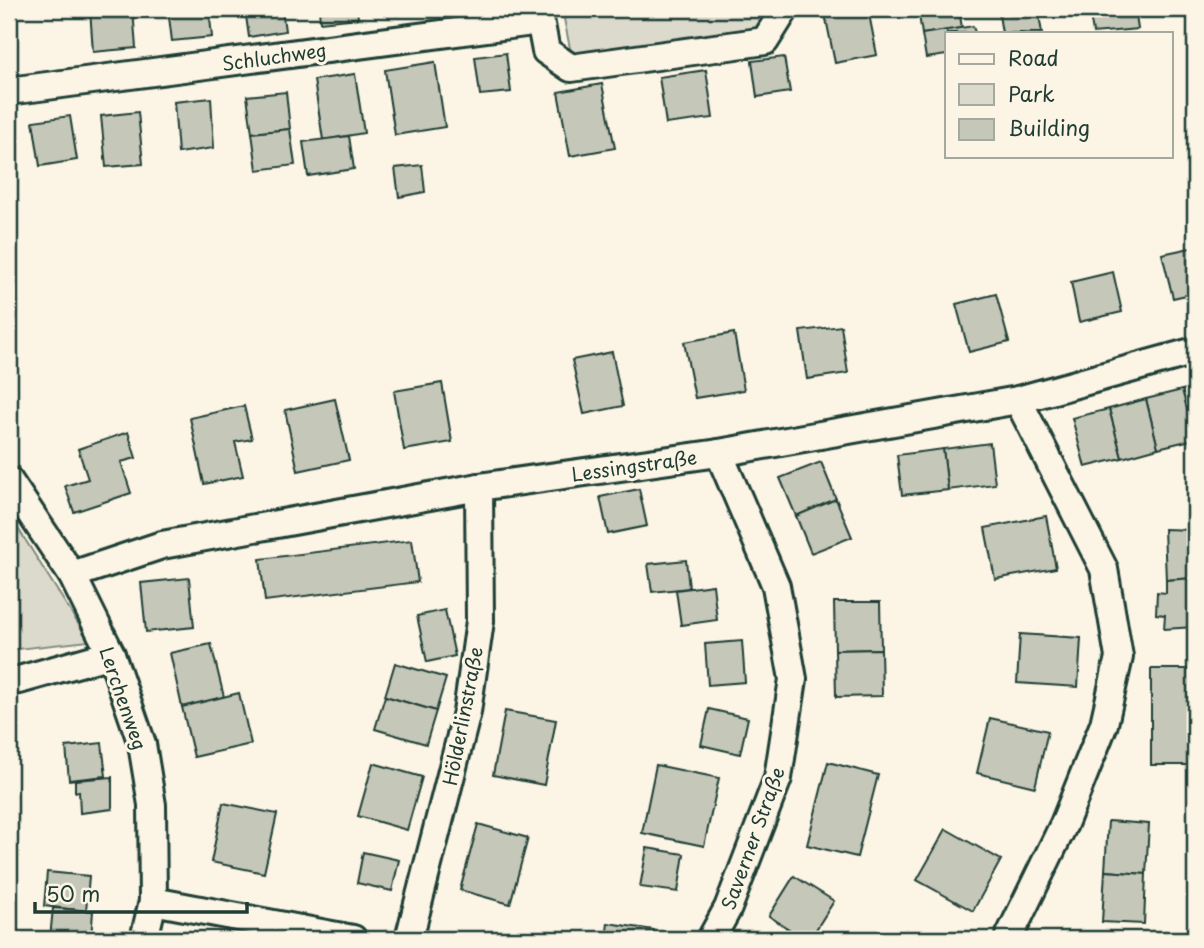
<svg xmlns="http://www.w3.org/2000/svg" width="1204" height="948" font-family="'Playpen Sans',sans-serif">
<rect width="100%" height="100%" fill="#fcf5e5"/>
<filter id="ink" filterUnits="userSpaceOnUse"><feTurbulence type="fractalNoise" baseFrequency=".0143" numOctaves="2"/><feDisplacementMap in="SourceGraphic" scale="14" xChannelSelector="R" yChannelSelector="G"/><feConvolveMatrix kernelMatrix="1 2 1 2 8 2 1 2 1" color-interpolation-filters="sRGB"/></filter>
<g filter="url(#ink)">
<g fill="#dcdacc" stroke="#7e8c80" stroke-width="2">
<polygon points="562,9 771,9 755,33 572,58"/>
<polygon points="9,514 89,641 9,650"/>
</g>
<g fill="#c5c7b9" stroke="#1f3d34" stroke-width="2">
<polygon points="90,9 133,9 136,48 93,52"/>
<polygon points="168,9 209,9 212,37 172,41"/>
<polygon points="245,9 282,9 285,31 249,37"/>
<polygon points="319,9 357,9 358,18 320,22"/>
<polygon points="395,9 429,9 396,15"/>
<polygon points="824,9 868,9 877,55 835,63"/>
<polygon points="918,9 959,9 962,28 922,34"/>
<polygon points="998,9 1038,9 1042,33 1002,33"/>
<polygon points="1089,9 1135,9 1138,29 1093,33"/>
<polygon points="973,26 975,33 947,33 947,55 926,58 922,34"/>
<polygon points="506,53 511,92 480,95 475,57"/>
<polygon points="784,57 790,92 757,97 752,61"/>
<polygon points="435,62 445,127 395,135 385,70"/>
<polygon points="706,70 713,118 666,124 659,77"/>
<polygon points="355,74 364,133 323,140 314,80"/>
<polygon points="602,84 615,148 570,156 558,92"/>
<polygon points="286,92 290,129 252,133 247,96"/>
<polygon points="211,98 214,148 178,153 174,102"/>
<polygon points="138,112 143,164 106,167 101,116"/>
<polygon points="70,116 77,160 40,166 33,121"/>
<polygon points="290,129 295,165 257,170 252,133"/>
<polygon points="349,136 354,169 308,176 303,142"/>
<polygon points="422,165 425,192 399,197 395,168"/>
<polygon points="1195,247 1195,293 1173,298 1162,254"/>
<polygon points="1113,272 1122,312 1079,322 1071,282"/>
<polygon points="996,294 1009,342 969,352 956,304"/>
<polygon points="841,326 848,373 807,379 800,331"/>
<polygon points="734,333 744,390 695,398 684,342"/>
<polygon points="612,352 623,406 584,414 572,360"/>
<polygon points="442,383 452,442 404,450 394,391"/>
<polygon points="1195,387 1195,439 1182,390"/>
<polygon points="1182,390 1195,439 1158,448 1146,399"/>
<polygon points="335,399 349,460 298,471 285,410"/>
<polygon points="1146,399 1158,448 1122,458 1109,409"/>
<polygon points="244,406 252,439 235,442 243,476 204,484 190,418"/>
<polygon points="1109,409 1122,458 1085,467 1072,418"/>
<polygon points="128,432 136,458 121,462 131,493 74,512 65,486 88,479 78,449"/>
<polygon points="990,443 995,484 948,490 943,449"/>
<polygon points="943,449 948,490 902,495 897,455"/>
<polygon points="821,462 836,499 796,516 780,478"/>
<polygon points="639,489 647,526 608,534 600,497"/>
<polygon points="836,499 852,537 811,553 796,516"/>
<polygon points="1046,516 1056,568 995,579 985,528"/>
<polygon points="1164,529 1195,530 1195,578 1166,580"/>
<polygon points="412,540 418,582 265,601 260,559"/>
<polygon points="686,560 689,588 652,592 648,564"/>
<polygon points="189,578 194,627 146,632 141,583"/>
<polygon points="1195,578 1195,627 1164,629 1165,615 1156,614 1157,592 1166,593 1166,580"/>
<polygon points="713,585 717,620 681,625 676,590"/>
<polygon points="834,602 880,602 881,649 835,650"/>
<polygon points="445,610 455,656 427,662 417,616"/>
<polygon points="1020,634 1081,638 1078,687 1017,683"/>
<polygon points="742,641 745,682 708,685 705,644"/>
<polygon points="211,644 224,697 182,707 170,653"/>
<polygon points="881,649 882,696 836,697 835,650"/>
<polygon points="395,663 446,678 436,711 385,696"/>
<polygon points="1151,669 1195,669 1194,765 1151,765"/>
<polygon points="239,693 251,744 194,757 182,707"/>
<polygon points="385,696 436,711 426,744 375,729"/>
<polygon points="709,709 748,718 740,754 701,745"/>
<polygon points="505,711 556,720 544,785 493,775"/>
<polygon points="990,718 1048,731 1035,787 977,773"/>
<polygon points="102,743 106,776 69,780 66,747"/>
<polygon points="828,762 878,775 857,857 807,845"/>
<polygon points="373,763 422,777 407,830 358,816"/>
<polygon points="656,765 719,778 704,846 642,833"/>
<polygon points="112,777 112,809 80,813 79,791 75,792 75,780"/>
<polygon points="223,803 277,814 264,873 211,862"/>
<polygon points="1108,821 1149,824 1146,874 1105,871"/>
<polygon points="478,824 528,838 510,904 460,890"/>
<polygon points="946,829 1001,860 973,911 917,880"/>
<polygon points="647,848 684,854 678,892 640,887"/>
<polygon points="363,852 399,860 392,891 357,883"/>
<polygon points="1105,871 1146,874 1144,924 1102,922"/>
<polygon points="47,872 89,876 86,911 44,906"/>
<polygon points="794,876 834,901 810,939 804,939 769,916"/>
<polygon points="53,908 93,911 91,939 50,938"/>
<polygon points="608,923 654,930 652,939 606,939"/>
<polygon points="787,928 804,939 780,939"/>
<polygon points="907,930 924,939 902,939"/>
</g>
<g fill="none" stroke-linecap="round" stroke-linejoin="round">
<defs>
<g id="street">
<polyline points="538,9 546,51 571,68 765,41 785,9"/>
<polyline points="9,91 540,21"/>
<polyline points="9,481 72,575 111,654 142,744 152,805 153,901 144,939"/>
<polyline points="72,575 162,545 479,487 719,453 1018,400 1195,351"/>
<polyline points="9,680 19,680 111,654"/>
<polyline points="153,901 353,939"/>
<polyline points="409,939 467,712 480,621 479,487"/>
<polyline points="711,939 728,908 778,778 793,679 776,586 719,453"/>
<polyline points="1008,939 1064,824 1104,724 1119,657 1104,569 1018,400"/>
</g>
</defs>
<use href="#street" stroke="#1f3d34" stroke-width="32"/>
<use href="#street" stroke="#fcf5e5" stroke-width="26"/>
</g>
</g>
<g text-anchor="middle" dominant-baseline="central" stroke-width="6" stroke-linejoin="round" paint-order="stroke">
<g font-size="19" fill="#1f3d34" stroke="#fcf5e5">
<text transform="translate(274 56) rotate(-8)">Schluchweg</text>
<text transform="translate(634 465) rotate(-8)">Lessingstraße</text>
<text transform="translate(124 698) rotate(71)">Lerchenweg</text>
<text transform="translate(462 716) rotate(-79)">Hölderlinstraße</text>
<text transform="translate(752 838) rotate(-70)">Saverner Straße</text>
</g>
</g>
<rect width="1204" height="948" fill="none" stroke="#fcf5e5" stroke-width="35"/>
<rect x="18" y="18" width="1169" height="913" fill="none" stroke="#1f3d34" stroke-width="2.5" filter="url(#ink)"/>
<rect x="945" y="32" width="228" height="126" fill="#fcf5e5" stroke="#a4ab9e" stroke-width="2"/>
<rect x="959" y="54" width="35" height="10" fill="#fcf5e5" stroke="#a4ab9e" stroke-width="2"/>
<text x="1008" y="66" font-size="21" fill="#1f3d34">Road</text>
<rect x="959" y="84" width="35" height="21" fill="#dcdacc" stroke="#a4ab9e" stroke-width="2"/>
<text x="1008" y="102" font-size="21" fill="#1f3d34">Park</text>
<rect x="959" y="119" width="35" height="21" fill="#c5c7b9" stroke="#a4ab9e" stroke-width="2"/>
<text x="1008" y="136" font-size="21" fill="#1f3d34">Building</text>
<path d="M35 902v10h212v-10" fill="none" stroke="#1f3d34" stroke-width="3.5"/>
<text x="46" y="902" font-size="21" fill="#1f3d34" stroke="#fcf5e5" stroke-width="5" paint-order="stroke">50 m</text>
</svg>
